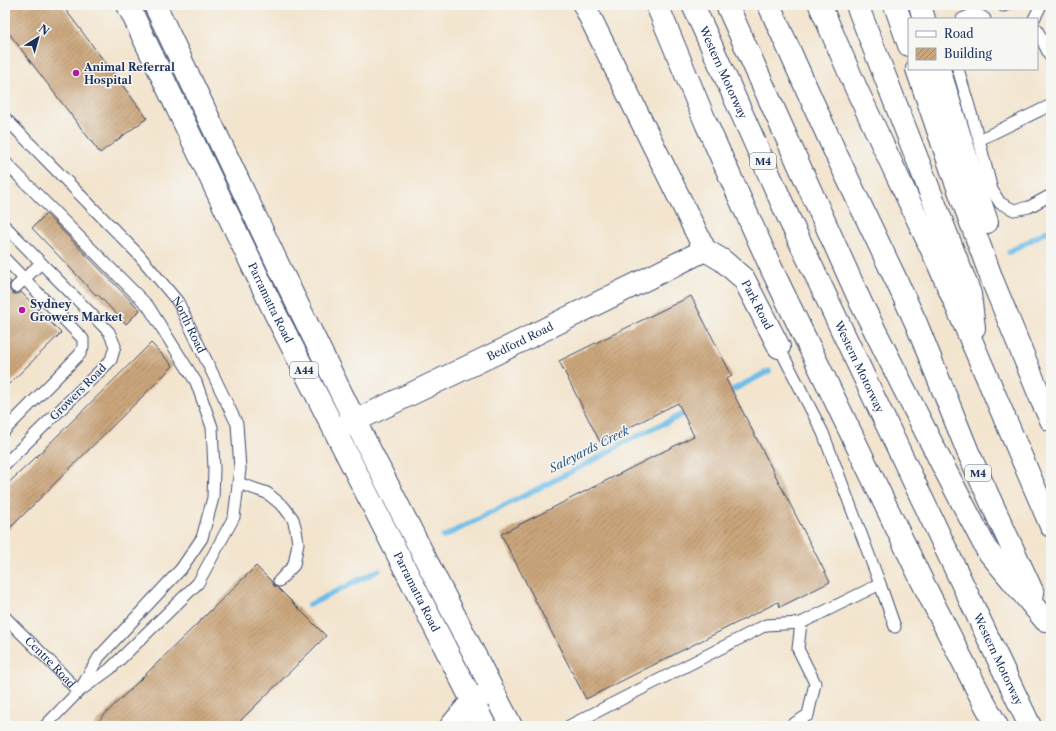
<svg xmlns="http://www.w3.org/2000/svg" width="1056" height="731" font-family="'Libre Caslon Text',serif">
<defs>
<pattern id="building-hatch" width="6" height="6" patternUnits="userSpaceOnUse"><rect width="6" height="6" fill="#cba67b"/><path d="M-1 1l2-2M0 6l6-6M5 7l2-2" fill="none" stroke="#a48868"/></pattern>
</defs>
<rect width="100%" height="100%" fill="#f6f6f2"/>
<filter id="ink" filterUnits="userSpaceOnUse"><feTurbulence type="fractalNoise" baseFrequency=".025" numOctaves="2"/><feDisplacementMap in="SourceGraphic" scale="8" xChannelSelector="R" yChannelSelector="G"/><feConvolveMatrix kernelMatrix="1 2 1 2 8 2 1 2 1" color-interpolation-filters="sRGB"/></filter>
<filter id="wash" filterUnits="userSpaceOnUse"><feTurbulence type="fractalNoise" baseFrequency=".012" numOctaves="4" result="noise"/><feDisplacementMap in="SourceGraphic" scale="16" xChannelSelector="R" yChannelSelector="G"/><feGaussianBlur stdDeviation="0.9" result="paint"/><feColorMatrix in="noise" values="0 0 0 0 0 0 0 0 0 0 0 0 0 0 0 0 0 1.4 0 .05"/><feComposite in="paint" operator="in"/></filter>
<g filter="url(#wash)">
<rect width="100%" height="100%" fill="#f3e4cd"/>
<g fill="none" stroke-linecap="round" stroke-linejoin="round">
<g stroke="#6dbee9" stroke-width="5.5">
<polyline points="1009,252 1051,229"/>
<polyline points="727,393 769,371"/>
<polyline points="443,537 602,456 623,443 690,411"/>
<polyline points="309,605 379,570"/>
</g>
</g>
<g id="blocks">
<g fill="url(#building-hatch)">
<polygon points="5,5 62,5 147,118 100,153 5,28"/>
<polygon points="46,214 140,310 126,324 97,294 96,295 32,228"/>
<polygon points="5,276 11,282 9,285 9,288 11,292 14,294 17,294 21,292 61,333 5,388"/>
<polygon points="691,296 732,376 726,379 830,582 780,607 778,602 586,699 501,534 694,436 678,403 600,442 559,361"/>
<polygon points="151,343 173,366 5,533 5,486 29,464"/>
<polygon points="256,566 272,582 274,586 278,588 326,636 235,726 93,726"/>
</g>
</g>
</g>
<g filter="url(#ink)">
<use href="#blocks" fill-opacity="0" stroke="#3b4a6f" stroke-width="1"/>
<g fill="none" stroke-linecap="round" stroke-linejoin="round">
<defs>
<g id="lane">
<polyline points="1003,6 1006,5"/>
<path d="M962,19C972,14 977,12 985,19"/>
<polyline points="1034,19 1041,5"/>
<polyline points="1037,30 1051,58"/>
<polyline points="958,69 979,140 992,190 1000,203 1014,210 1029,207 1051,195"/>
<path id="s1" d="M5,118L138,254L178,302L237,424L240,469L234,517L198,583L110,669L78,692L45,726"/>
<polyline points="979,140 1051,105"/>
<polyline points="5,162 148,306 196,382 212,427 214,469 213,498 202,538 181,569 99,657 81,688"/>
<polyline points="5,226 109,332 115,346 111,360 5,464"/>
<polyline points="5,259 83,339 83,347 80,354 5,430"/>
<polyline points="16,287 41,263"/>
<polyline points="779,347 823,433 880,584 895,627"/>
<polyline points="238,483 267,493 284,507 293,519 296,530 298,543 294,565 279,581"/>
<path id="s2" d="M5,617C29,642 56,665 78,692"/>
<polyline points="569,726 766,625 801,623 880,584"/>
<polyline points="790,726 808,715 815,683 798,649 801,623"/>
</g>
<g id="street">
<path id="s3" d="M584,5L705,250L722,260L744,279L779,347"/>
<path id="s4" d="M338,429L509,347L705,250"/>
<polyline points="451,726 472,701 493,691"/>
</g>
<g id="highway">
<path id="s5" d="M128,5L276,315L485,726"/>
<polyline points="155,5 283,275 355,421 511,726"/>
<polyline points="657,5 706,123 773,272 822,373 922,581 981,697 997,726"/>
<path id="s6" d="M693,5L791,223L1030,726"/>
<polyline points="727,5 861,303 943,466 987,550 1045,620"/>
<polyline points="769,5 836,154 898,284 916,323 968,452 1033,593"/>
<polyline points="820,5 856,88 938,263 1051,526"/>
<polyline points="857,5 970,294 974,328"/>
<polyline points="895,5 909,45"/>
<polyline points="920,5 924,19"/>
<polyline points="917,69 953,174 993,282 1042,401 1051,420"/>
<polyline points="939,69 977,192 987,222"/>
</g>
</defs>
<use href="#lane" stroke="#3b4a6f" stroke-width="13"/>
<use href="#street" stroke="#3b4a6f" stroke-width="24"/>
<use href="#highway" stroke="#3b4a6f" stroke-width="24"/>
<use href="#lane" stroke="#fff" stroke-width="11"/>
<use href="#street" stroke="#fff" stroke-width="22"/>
<use href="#highway" stroke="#fff" stroke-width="22"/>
</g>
</g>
<g fill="#b5179e" stroke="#f6f6f2" stroke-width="1.5">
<circle cx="76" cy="73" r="4"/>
<circle cx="22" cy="310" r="4"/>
</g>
<g text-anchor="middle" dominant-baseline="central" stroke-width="3" stroke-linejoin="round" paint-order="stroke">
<g fill="#f6f6f2" stroke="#5d6b8a" stroke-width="1">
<rect x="750" y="153" width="26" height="16" rx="3"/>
<rect x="290" y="362" width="28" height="16" rx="3"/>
<rect x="965" y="465" width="26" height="16" rx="3"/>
</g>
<g font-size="10" font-weight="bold" fill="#1b2f5e">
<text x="763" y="161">M4</text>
<text x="304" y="370">A44</text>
<text x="978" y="473">M4</text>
</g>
<g font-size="11" font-weight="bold" fill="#1b2f5e" stroke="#f6f6f2" text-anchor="start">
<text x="84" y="67">Animal Referral<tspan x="84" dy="13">Hospital</tspan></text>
<text x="30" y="304">Sydney<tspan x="30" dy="13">Growers Market</tspan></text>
</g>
<g font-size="11" fill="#1b2f5e" stroke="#f6f6f2">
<text stroke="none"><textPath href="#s6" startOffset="74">Western Motorway</textPath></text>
<text stroke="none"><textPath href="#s5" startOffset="330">Parramatta Road</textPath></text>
<text stroke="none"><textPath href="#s3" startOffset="351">Park Road</textPath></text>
<text stroke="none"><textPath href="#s1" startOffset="278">North Road</textPath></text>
<text stroke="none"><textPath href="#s4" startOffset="202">Bedford Road</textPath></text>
<text stroke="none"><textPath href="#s6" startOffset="398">Western Motorway</textPath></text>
<text transform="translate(78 392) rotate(-45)">Growers Road</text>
<text stroke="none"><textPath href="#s5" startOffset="654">Parramatta Road</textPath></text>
<text stroke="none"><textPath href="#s6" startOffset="722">Western Motorway</textPath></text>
<text stroke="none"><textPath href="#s2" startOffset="64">Centre Road</textPath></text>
</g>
<g font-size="12" font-style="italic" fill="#345a88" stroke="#f6f6f2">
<text transform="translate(589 449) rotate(-27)">Saleyards Creek</text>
</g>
</g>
<rect width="1056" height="731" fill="none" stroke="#f6f6f2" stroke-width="20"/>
<rect x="908" y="18" width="130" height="52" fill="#f6f6f2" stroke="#9ea6b7"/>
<rect x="916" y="31" width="20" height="6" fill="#ffffff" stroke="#9ea6b7"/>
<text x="944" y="38" font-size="12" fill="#1b2f5e">Road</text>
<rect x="916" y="48" width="20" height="12" fill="url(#building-hatch)" stroke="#9ea6b7"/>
<text x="944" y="58" font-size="12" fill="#1b2f5e">Building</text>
<g transform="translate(38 38) rotate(37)" stroke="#f6f6f2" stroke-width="3" paint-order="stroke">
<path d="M0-3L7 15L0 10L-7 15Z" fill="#1b2f5e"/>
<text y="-6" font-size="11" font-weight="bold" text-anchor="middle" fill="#1b2f5e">N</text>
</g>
</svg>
